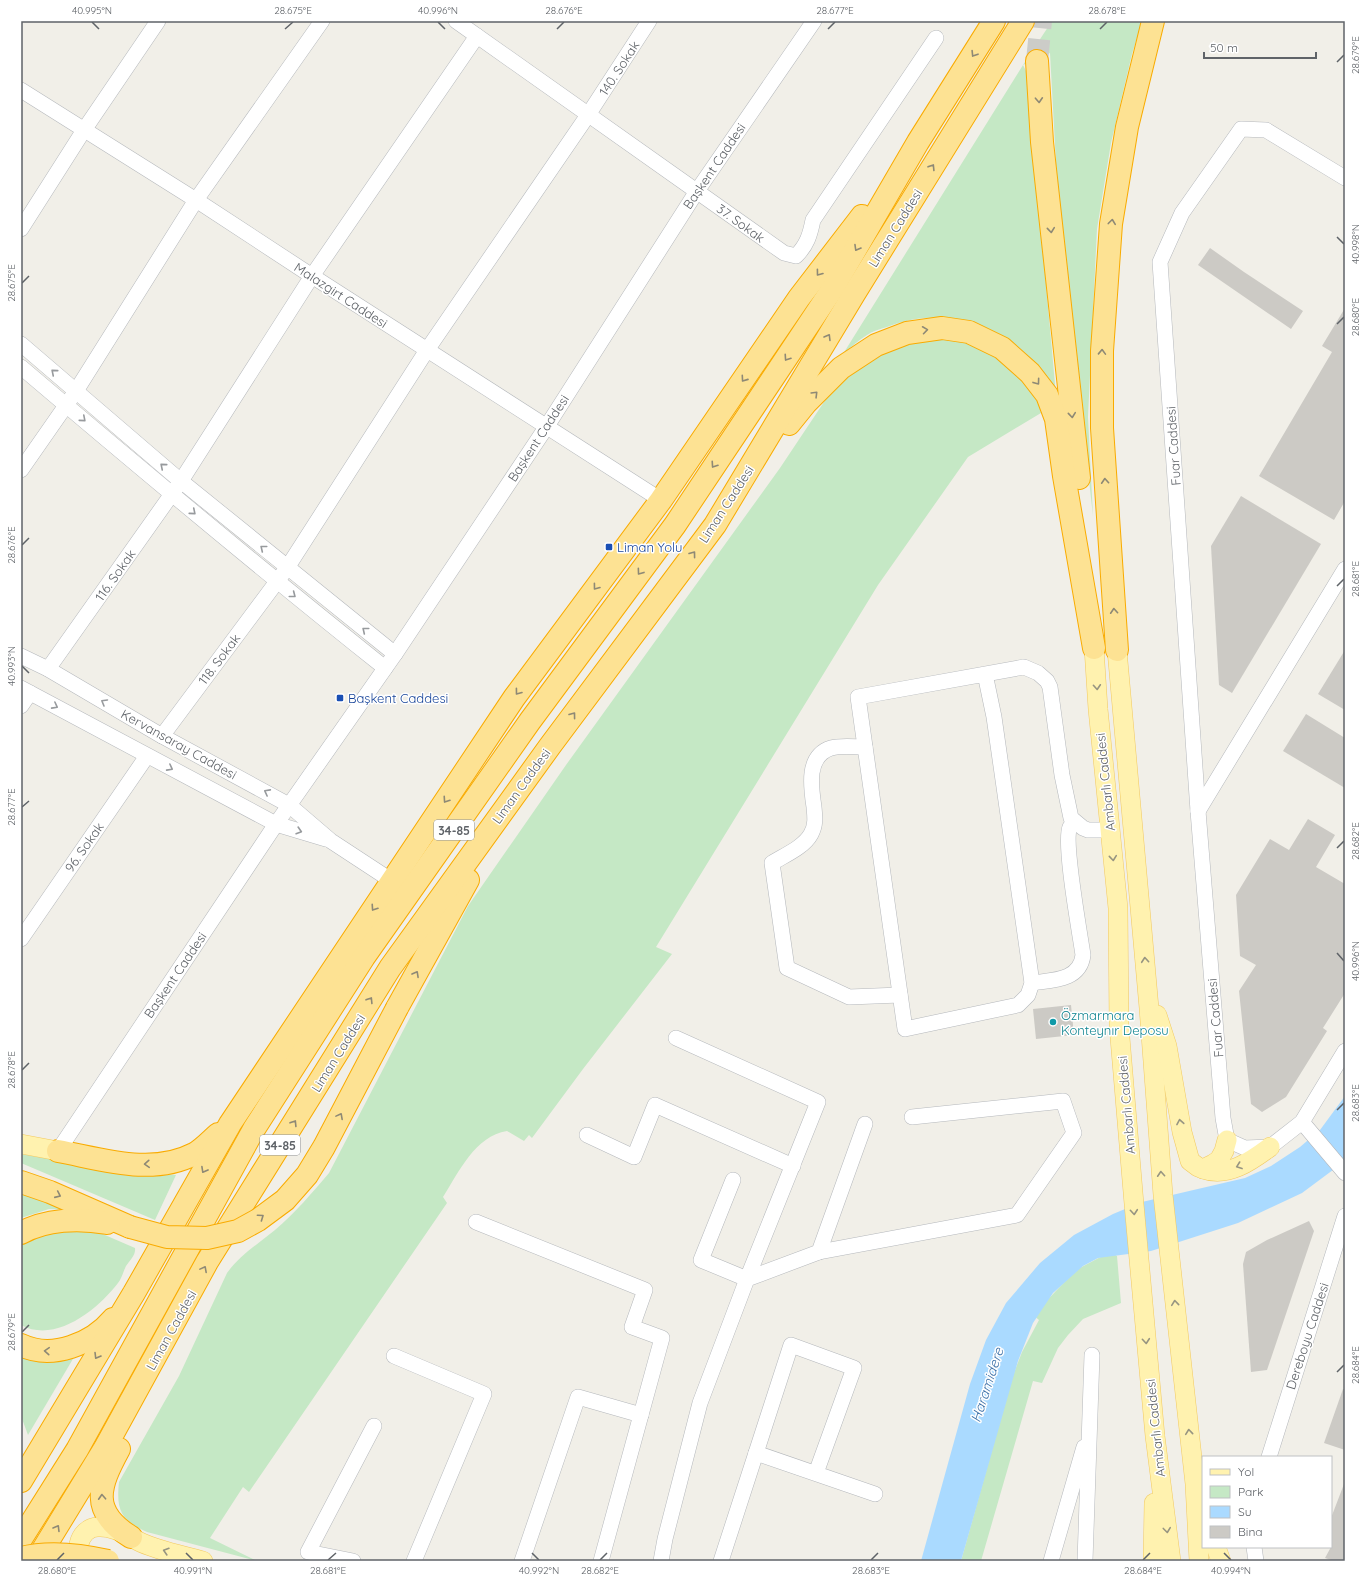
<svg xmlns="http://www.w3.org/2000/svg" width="1366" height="1582" font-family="Quicksand,sans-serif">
<rect width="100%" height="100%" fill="#f1efe8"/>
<g fill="#c5e8c5">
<path d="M1052,21H1142L1132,54L1111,143L1097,229L1088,417L1093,516L1058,200L1050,53L1023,65L1027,73L1056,395C1048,383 1041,370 1032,360C994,319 938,307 887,327C880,329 873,331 867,335C859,340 851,347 843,354L1023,65Z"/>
<path d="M934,334L966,341L996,354L1027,381L1037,398L1041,413L968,457L878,585L656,947L672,954L583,1069L532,1138L529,1135L524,1141L507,1131C475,1136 459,1172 443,1197L447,1203L249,1492L243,1487L210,1538L257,1561L147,1532C121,1520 116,1511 119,1482L179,1376L227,1273C240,1255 258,1244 275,1230C295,1213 312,1193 329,1173L468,906L566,765L780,468L832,390L862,362L899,340Z"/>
<polygon points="21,1154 120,1170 176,1175 155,1220 21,1163"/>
<polygon points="21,1193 75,1210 49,1209 21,1218"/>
<path d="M52,1231L98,1232L135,1248C136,1255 130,1260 126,1266C123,1272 122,1278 118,1283C98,1309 56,1344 21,1325V1240Z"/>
<polygon points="1110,1252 1117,1256 1121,1303 1083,1319 1068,1335 1058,1348 1042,1383 1033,1381 981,1561 961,1561 1012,1378 1022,1352 1039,1320 1033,1315 1076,1270"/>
<polygon points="21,1346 80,1347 28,1435 21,1416"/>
</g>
<polygon fill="#aadaff" points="1345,1096 1345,1161 1302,1193 1238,1223 1151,1251 1098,1258 1083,1266 1053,1293 1033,1323 1018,1361 961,1561 921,1561 970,1384 986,1340 1006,1303 1040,1263 1074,1235 1113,1214 1142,1202 1245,1178 1271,1166 1300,1147 1320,1130"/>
<g fill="#cccac5">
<polygon points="1210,248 1244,272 1303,311 1291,329 1198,265"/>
<polygon points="1345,308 1345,501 1334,520 1259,476 1332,352 1322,346"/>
<polygon points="1241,496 1321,544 1232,693 1219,685 1211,546"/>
<polygon points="1345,650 1345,710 1318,694"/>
<polygon points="1306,714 1345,738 1345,788 1283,751"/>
<polygon points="1308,819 1335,835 1316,867 1345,884 1345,993 1323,1028 1327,1031 1286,1097 1262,1112 1251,1104 1239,991 1256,965 1240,956 1236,895 1270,839 1289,850"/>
<polygon points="1071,1005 1074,1035 1036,1039 1033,1009"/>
<polygon points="1309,1221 1314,1231 1267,1370 1251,1372 1243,1264 1246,1252 1267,1240"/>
<polygon points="1343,1389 1345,1389 1345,1450 1324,1443"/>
<polygon points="1344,1484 1345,1484 1345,1561 1334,1561 1325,1558 1331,1547 1331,1518"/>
</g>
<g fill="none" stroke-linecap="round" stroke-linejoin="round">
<polyline stroke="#ccccc8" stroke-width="22" stroke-dasharray="22 11" stroke-linecap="butt" points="1037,61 1041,21"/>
<defs>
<g id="minor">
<path d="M456,21L784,253L796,256C807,245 810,235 813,220L936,38"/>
<polyline points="21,90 196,200 312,276 661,500"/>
<polyline points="1345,178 1266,130 1241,129 1182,213 1160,262 1198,811 1223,1118 1227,1140 1245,1148 1270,1147 1302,1122 1345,1051"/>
<polyline points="21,229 84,130 158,21"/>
<polyline points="21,344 176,477 395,654"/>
<path d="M21,367C141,469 262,570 385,668"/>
<polyline points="21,470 76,391 196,200 322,21"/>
<polyline points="21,656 48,669 162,736 289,805 331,841 392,881"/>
<polyline points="48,669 181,481 312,276 477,36"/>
<polyline points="985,674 994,717 1032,983 1028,995 1018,1005 905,1029 858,697 1024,667 1038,673 1047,681 1050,687 1062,775 1071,818 1083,828 1088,830 1110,830"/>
<polyline points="21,688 276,824 326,839"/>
<polyline points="21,706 30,693"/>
<polyline points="162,736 287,568 427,350 588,115 649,21"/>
<path d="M865,747C855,747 841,745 831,748C806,756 811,787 814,807C815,817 816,825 811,834C804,847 785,855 772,863L787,968L849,997L900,995"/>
<polyline points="1198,811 1345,569"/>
<polyline points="21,939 147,756"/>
<path d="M1032,983C1052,980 1080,981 1083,955C1080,934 1063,841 1070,827L1076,824"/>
<polyline points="1302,1122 1345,1173"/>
<polyline points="587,1135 634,1157 655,1105 793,1166"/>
<polyline points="58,1151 276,824 395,654 547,426 697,191 814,21"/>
<polyline points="733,1180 701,1260 747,1279 819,1252 1017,1215 1074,1133 1063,1101 912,1117"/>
<polyline points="476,1222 645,1290 632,1327 662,1338 601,1561"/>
<polyline points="819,1252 865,1124"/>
<polyline points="394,1356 484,1394 414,1561"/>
<polyline points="1269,1457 1345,1216"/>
<polyline points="816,1473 854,1368 791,1345 756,1453 875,1494"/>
<polyline points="1254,1547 1256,1561"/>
<polyline points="353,1561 308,1552 374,1426"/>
<polyline points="522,1561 578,1397 641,1415"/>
<polyline points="661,1561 665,1539 700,1403 747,1279 818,1102 676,1038"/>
<polyline points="721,1561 756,1453"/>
<polyline points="1051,1561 1084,1447"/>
<polyline points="1085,1561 1092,1355"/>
</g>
<g id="major">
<polyline points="1094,648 1098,709 1118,908 1119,1026 1134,1204 1155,1436 1171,1561"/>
<polyline points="1117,650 1149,1008 1163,1195 1195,1484 1199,1561"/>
<polyline points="1157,1015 1167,1046 1182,1132 1190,1161 1198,1167 1203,1169 1213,1164 1219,1160 1224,1151 1227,1140"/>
<polyline points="21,1144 58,1151"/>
<path d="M1203,1169C1228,1178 1251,1161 1270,1147"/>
<polyline points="1216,1547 1221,1561"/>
<path d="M82,1561C78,1557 78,1549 79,1544C81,1535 88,1527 98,1527C113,1526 126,1535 138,1541C158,1551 182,1555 203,1561"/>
<polyline points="1153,1561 1154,1503"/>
</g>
<g id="highway">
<polyline points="1037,61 1042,142 1079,478"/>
<polyline points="789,424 806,403 841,368 876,345 907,333 942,328 969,332 1002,348 1030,373 1047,395 1056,419 1064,476 1094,648"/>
<polyline points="1117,650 1102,428 1102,351 1111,224 1127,127 1153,21"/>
<polyline points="397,1008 468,880"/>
<path d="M58,1151C102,1159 152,1176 194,1154C203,1149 211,1140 218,1134"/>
<polyline points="21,1182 50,1192 130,1227"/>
<path d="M21,1233C46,1219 79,1218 107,1223"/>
<path d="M21,1345C52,1360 92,1344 113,1319"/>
<path d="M119,1449C99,1486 89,1511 131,1537"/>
<polyline points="21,1481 134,1293 230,1124 514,698 661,500 799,298 862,216"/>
<polyline points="21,1539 77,1450 254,1129 364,957 530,721 675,525 833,288 918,142 994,21"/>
<polyline points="36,1561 105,1448 207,1262 390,968 550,746 715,525 854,294 1023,21"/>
</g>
</defs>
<use href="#minor" stroke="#b5b8bc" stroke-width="16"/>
<use href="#major" stroke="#f2c960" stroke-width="20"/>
<use href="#highway" stroke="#f9ab00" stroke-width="24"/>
<use href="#minor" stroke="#fff" stroke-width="15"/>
<use href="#major" stroke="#fff2af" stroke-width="19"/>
<use href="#highway" stroke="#fde293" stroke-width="22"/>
<defs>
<g id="highway-bridge">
<polyline points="130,1227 167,1237 207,1238 238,1231 258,1220 285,1200 307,1175 324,1147 397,1008"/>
<path d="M21,1558C48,1551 82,1555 108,1561"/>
</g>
</defs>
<use href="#highway-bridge" stroke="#f9ab00" stroke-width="24" stroke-linecap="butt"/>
<use href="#highway-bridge" stroke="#fde293" stroke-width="22"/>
</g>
<defs><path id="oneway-chevron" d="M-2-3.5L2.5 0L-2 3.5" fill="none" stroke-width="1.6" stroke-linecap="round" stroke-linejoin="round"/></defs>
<g stroke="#8e8975">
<use href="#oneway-chevron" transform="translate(974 54) rotate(122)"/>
<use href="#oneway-chevron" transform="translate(1039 100) rotate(87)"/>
<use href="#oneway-chevron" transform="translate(932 167) rotate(-58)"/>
<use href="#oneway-chevron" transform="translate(1112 222) rotate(-83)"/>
<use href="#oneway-chevron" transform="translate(1051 230) rotate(84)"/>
<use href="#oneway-chevron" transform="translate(857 248) rotate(120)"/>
<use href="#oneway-chevron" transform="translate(819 273) rotate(127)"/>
<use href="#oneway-chevron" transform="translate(925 330) rotate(-8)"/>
<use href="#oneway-chevron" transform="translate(828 337) rotate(-59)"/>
<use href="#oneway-chevron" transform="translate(1102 352) rotate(-88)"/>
<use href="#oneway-chevron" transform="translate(787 358) rotate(124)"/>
<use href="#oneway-chevron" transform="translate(744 379) rotate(125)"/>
<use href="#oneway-chevron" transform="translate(1037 382) rotate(54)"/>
<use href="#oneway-chevron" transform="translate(815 394) rotate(-45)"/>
<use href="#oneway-chevron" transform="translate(1072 415) rotate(84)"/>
<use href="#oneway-chevron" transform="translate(714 465) rotate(124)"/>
<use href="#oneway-chevron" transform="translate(1105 481) rotate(-94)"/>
<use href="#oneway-chevron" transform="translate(693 554) rotate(-53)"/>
<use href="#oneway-chevron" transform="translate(640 572) rotate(126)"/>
<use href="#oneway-chevron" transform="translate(596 587) rotate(127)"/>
<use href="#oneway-chevron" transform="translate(1114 611) rotate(-94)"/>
<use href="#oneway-chevron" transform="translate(518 692) rotate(127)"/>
<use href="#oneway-chevron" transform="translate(573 715) rotate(-53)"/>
<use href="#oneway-chevron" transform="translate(446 800) rotate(124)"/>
<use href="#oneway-chevron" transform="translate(374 908) rotate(124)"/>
<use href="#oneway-chevron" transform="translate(416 974) rotate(-61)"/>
<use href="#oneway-chevron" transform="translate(370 1000) rotate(-58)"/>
<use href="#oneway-chevron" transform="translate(340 1116) rotate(-62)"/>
<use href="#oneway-chevron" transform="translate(294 1123) rotate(-58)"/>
<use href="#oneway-chevron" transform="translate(147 1164) rotate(176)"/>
<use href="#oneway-chevron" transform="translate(204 1170) rotate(119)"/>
<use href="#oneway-chevron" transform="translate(58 1195) rotate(24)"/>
<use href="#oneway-chevron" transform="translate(261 1217) rotate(-35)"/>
<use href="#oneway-chevron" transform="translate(204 1269) rotate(-62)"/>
<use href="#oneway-chevron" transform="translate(47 1351) rotate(-176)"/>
<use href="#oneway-chevron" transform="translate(97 1356) rotate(121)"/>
<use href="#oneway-chevron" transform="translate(102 1497) rotate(-93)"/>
<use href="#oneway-chevron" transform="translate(57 1528) rotate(-59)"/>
</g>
<g stroke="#979a9d">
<use href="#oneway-chevron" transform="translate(54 372) rotate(-140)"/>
<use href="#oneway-chevron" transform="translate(83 419) rotate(41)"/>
<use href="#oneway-chevron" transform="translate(163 466) rotate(-140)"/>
<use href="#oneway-chevron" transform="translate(193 512) rotate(40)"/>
<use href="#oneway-chevron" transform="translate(263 548) rotate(-141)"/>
<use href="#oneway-chevron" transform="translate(293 595) rotate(38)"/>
<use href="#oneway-chevron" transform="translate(365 630) rotate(-141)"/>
<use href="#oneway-chevron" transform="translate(104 702) rotate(-150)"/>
<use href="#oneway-chevron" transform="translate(55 706) rotate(28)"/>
<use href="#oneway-chevron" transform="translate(170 768) rotate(28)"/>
<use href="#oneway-chevron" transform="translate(267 792) rotate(-152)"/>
<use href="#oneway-chevron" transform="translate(299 831) rotate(17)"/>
</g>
<g stroke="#979581">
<use href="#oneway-chevron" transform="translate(1097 687) rotate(86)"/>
<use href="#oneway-chevron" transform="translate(1113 858) rotate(84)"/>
<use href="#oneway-chevron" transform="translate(1145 960) rotate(-95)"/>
<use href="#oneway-chevron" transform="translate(1180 1122) rotate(-100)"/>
<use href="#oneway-chevron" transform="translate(1239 1166) rotate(160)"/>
<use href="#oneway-chevron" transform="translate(1161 1174) rotate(-94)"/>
<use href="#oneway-chevron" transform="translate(1134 1212) rotate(85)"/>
<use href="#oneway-chevron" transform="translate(1175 1303) rotate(-96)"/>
<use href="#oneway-chevron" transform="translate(1146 1341) rotate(85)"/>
<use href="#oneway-chevron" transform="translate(1189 1432) rotate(-96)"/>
<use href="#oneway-chevron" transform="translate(1167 1530) rotate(83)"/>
<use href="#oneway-chevron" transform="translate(166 1551) rotate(-163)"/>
</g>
<path fill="none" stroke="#5f6368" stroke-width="1.5" d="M92,22L99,29M438,22L445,29M285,29L293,22M557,29L564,22M828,29L835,22M1100,29L1107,22M1337,62L1344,55M1337,237L1344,244M22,283L29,276M1337,324L1344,317M22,545L29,538M1337,586L1344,579M22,666L29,673M22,807L29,801M1337,848L1344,841M1337,953L1344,961M22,1070L29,1063M1337,1110L1344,1103M22,1332L29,1325M1337,1372L1344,1365M186,1553L193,1560M532,1553L539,1560M1224,1553L1231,1560M57,1560L64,1553M328,1560L336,1553M600,1560L607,1553M871,1560L878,1553M1143,1560L1150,1553"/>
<g fill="#1a4fb4" stroke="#fff" stroke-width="1.5">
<rect x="605" y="543" width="8" height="8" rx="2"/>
<rect x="336" y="694" width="8" height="8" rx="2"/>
</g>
<circle fill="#0f9aa8" stroke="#fff" stroke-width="1.5" cx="1053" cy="1022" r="4"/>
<g text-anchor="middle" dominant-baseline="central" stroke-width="3" stroke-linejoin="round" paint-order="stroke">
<g fill="#fff" stroke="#8f9295" stroke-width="1">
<rect x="434" y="820" width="40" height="20" rx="3"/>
<rect x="260" y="1135" width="40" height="20" rx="3"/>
</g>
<g font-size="12" font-weight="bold" fill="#5f6368">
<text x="454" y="830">34-85</text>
<text x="280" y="1145">34-85</text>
</g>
<g font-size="13" fill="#5f6368" stroke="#fff">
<text transform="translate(619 68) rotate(-57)">140. Sokak</text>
<text transform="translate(714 166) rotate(-56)">Başkent Caddesi</text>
<text transform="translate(741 223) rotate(36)">37. Sokak</text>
<text transform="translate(895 228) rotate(-58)">Liman Caddesi</text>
<text transform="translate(341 295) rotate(33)">Malazgirt Caddesi</text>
<text transform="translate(538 438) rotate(-57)">Başkent Caddesi</text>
<text transform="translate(1173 446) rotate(-94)">Fuar Caddesi</text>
<text transform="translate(726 504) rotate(-57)">Liman Caddesi</text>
<text transform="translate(115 575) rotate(-55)">116. Sokak</text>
<text transform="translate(219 659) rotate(-53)">118. Sokak</text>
<text transform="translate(179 744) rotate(29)">Kervansaray Caddesi</text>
<text transform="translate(1105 782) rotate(-96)">Ambarlı Caddesi</text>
<text transform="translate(521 786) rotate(-54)">Liman Caddesi</text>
<text transform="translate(84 847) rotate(-55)">96. Sokak</text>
<text transform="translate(175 975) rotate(-56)">Başkent Caddesi</text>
<text transform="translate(1215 1018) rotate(-95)">Fuar Caddesi</text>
<text transform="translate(338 1053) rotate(-58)">Liman Caddesi</text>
<text transform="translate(1126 1105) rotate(-95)">Ambarlı Caddesi</text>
<text transform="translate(171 1330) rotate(-61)">Liman Caddesi</text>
<text transform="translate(1307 1336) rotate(-72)">Dereboyu Caddesi</text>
<text transform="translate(1155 1428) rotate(-96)">Ambarlı Caddesi</text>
</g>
<g font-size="13" fill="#164399" stroke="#fff" text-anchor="start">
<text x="617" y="547">Liman Yolu</text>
<text x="348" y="698">Başkent Caddesi</text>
</g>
<g font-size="13" fill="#0d838f" stroke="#fff" text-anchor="start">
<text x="1061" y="1015">Özmarmara<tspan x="1061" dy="15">Konteynır Deposu</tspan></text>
</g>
<g font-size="14" font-style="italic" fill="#4174aa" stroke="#fff">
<text transform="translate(987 1385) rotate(-72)">Haramidere</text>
</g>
</g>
<rect width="1366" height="1582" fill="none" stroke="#ffffff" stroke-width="44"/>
<rect x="1202" y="1456" width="130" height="92" fill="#ffffff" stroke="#bfc1c3"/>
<rect x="1210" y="1469" width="20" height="6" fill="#fff2af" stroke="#bfc1c3"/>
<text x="1238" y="1476" font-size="12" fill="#5f6368">Yol</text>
<rect x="1210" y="1486" width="20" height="12" fill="#c5e8c5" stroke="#bfc1c3"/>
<text x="1238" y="1496" font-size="12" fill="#5f6368">Park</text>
<rect x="1210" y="1506" width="20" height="12" fill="#aadaff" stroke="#bfc1c3"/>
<text x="1238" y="1516" font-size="12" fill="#5f6368">Su</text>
<rect x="1210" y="1526" width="20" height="12" fill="#cccac5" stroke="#bfc1c3"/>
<text x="1238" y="1536" font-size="12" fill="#5f6368">Bina</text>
<path d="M1204 52v6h112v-6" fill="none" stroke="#5f6368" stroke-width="2"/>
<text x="1210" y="52" font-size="12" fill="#5f6368" stroke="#ffffff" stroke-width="3" paint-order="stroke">50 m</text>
<rect x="22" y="22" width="1322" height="1538" fill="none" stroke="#5f6368" stroke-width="1.5"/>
<g font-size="10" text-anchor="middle" fill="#5f6368">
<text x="92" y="14">40.995°N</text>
<text x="293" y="14">28.675°E</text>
<text x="438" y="14">40.996°N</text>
<text x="564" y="14">28.676°E</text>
<text x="835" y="14">28.677°E</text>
<text x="1107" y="14">28.678°E</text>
<text transform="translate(1355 55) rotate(-90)" y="4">28.679°E</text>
<text transform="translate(1355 244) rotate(-90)" y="4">40.998°N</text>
<text transform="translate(11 283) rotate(-90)" y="4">28.675°E</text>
<text transform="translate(1355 317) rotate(-90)" y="4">28.680°E</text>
<text transform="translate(11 545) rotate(-90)" y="4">28.676°E</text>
<text transform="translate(1355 579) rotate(-90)" y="4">28.681°E</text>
<text transform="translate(11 666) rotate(-90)" y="4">40.993°N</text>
<text transform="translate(11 807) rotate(-90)" y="4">28.677°E</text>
<text transform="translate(1355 841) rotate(-90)" y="4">28.682°E</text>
<text transform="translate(1355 961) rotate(-90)" y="4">40.996°N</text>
<text transform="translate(11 1070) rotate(-90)" y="4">28.678°E</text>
<text transform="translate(1355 1103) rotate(-90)" y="4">28.683°E</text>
<text transform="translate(11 1332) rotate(-90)" y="4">28.679°E</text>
<text transform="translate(1355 1365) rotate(-90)" y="4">28.684°E</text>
<text x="57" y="1574">28.680°E</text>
<text x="193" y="1574">40.991°N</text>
<text x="328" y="1574">28.681°E</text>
<text x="539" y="1574">40.992°N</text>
<text x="600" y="1574">28.682°E</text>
<text x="871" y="1574">28.683°E</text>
<text x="1143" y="1574">28.684°E</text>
<text x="1231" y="1574">40.994°N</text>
</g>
</svg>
